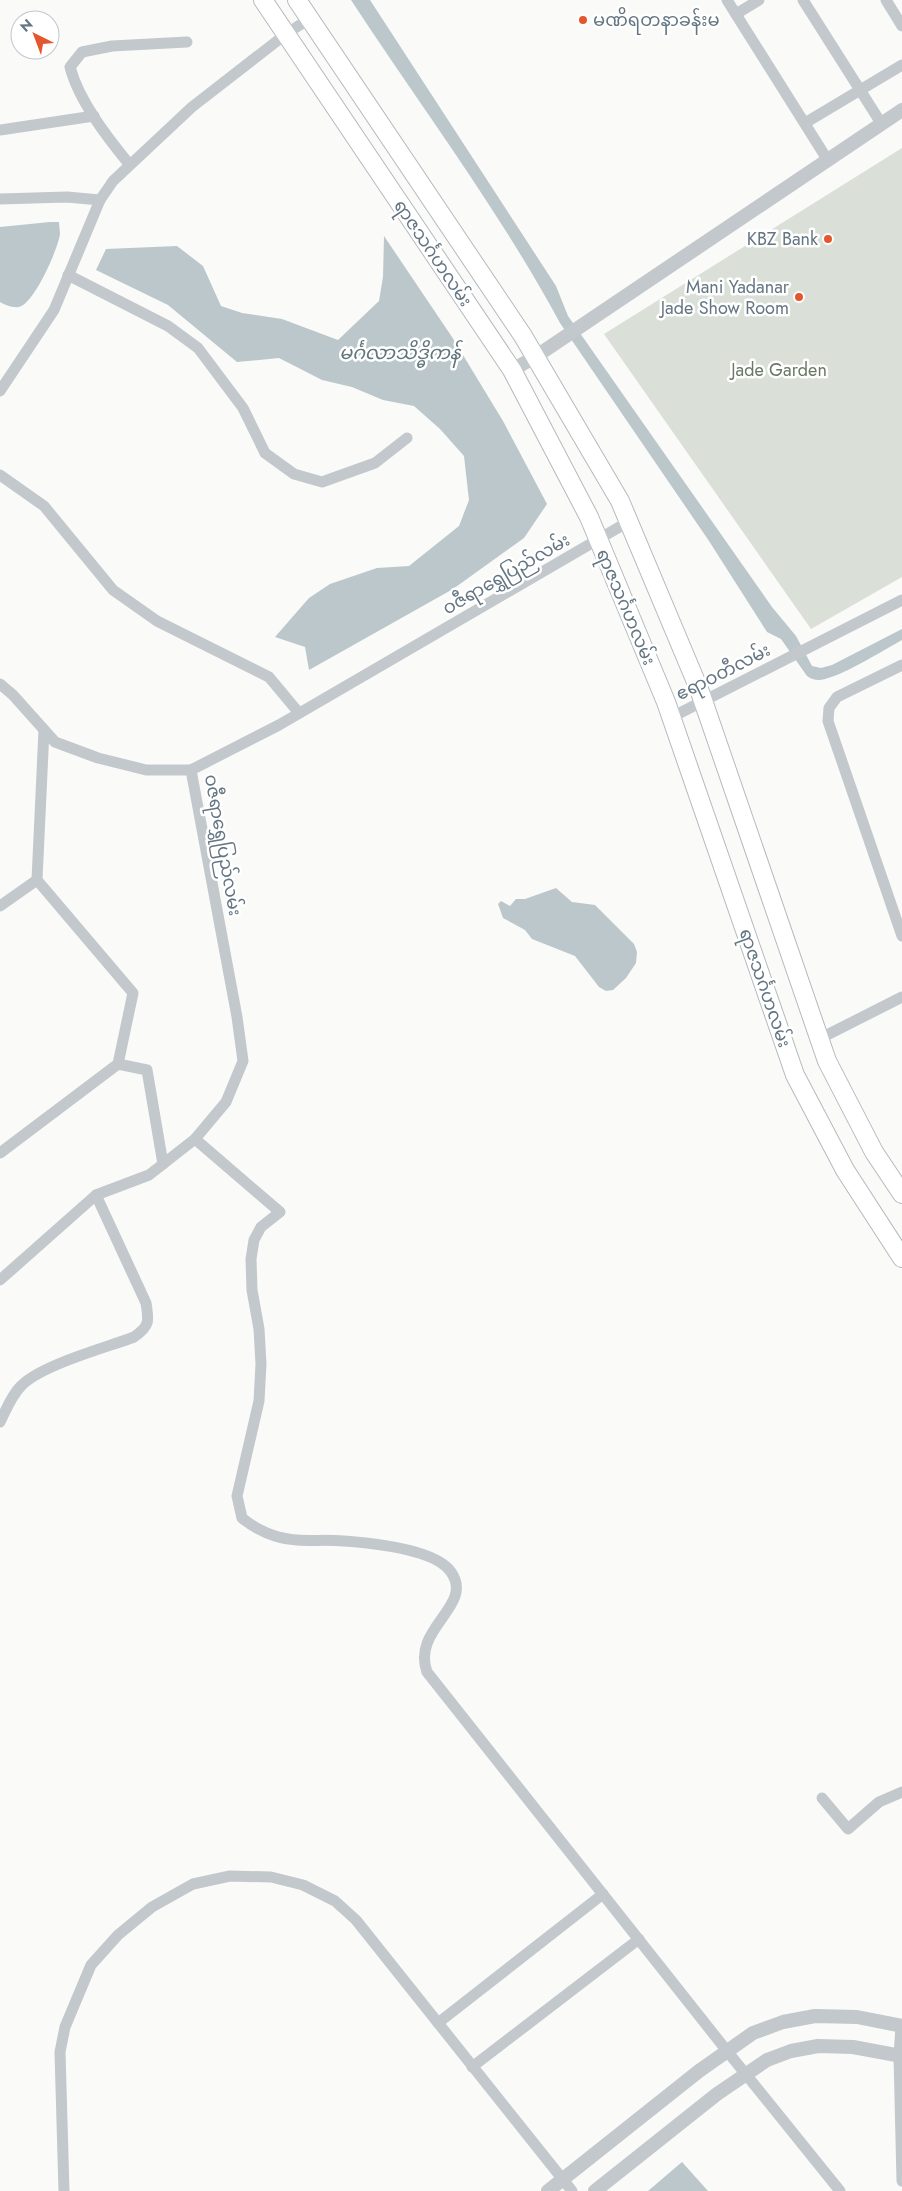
<svg xmlns="http://www.w3.org/2000/svg" width="902" height="2191" font-family="Jost,'Noto Sans Myanmar',sans-serif">
<rect width="100%" height="100%" fill="#fafaf8"/>
<polygon fill="#dadfd7" points="902,148 902,577 811,629 604,334"/>
<g fill="#bbc7cb">
<path d="M351,0H370L556,286L568,316L772,607L796,636L812,666L821,668L832,665L902,629V640C882,651 846,674 825,679C819,681 812,680 807,676L781,639L767,632L709,541L560,323C499,210 421,107 351,0Z"/>
<path d="M50,222H59C59,226 60,230 60,234C58,249 34,304 19,307C12,308 5,305 0,302V227Z"/>
<polygon points="384,236 452,337 503,421 547,504 524,538 453,589 309,670 305,647 275,637 309,598 330,584 377,568 409,566 459,526 469,500 464,456 440,429 414,406 383,400 352,387 322,380 279,358 237,362 168,305 96,270 106,249 177,246 203,266 221,306 242,313 282,319 338,340 379,301 383,277"/>
<polygon points="556,888 572,902 595,905 634,944 637,952 636,963 626,978 613,990 606,991 599,987 575,956 532,939 525,930 503,918 498,904 501,901 510,906 516,899 525,899"/>
<polygon points="682,2162 708,2191 648,2191"/>
</g>
<g fill="none" stroke-linecap="round" stroke-linejoin="round">
<defs>
<g id="primary">
<polyline points="263,0 512,370 589,517 666,702 795,1075 845,1170 902,1258"/>
<polyline points="297,0 523,336 620,501 699,689 827,1061 874,1152 902,1194"/>
</g>
</defs>
<use href="#primary" stroke="#b5babe" stroke-width="20"/>
<g stroke="#c3c8cc" stroke-width="11">
<polyline points="727,0 827,159"/>
<polyline points="803,0 881,123"/>
<polyline points="886,0 902,26"/>
<polyline points="736,14 759,0"/>
<polyline points="805,123 902,65"/>
<polyline points="0,130 94,116"/>
<path d="M129,164C107,137 79,101 70,67L82,52L112,46L187,42"/>
<polyline points="0,199 67,197 100,200"/>
<polyline points="68,275 168,326 198,348 243,408 265,453 294,474 322,482 375,463 407,438"/>
<polyline points="0,391 54,310 100,200 113,181 192,107 286,34 309,19"/>
<polyline points="0,475 44,506 113,590 157,621 269,677 299,713"/>
<polyline points="902,665 837,697 829,708 828,721 902,936"/>
<polyline points="0,684 13,695 55,742 98,758 146,770 191,770"/>
<polyline points="672,717 902,600"/>
<polyline points="44,730 37,880 133,993 118,1064"/>
<polyline points="0,906 37,880"/>
<polyline points="819,1039 902,997"/>
<path d="M195,1139L280,1212L261,1227L254,1240L251,1259L252,1290L259,1329L261,1364L259,1401L237,1496L242,1518C252,1526 262,1532 275,1536C297,1543 321,1539 344,1541C371,1543 435,1549 451,1572C475,1606 411,1628 427,1672L727,2051L840,2191"/>
<polyline points="0,1153 118,1064 147,1070 163,1164"/>
<polyline points="0,1280 96,1195 149,1175 195,1139 226,1102 243,1061 237,1017 191,770 279,725 628,522"/>
<path d="M0,1422C6,1410 11,1396 21,1386C41,1365 105,1348 134,1337C150,1326 149,1321 146,1303L96,1195"/>
<polyline points="822,1798 848,1829 879,1802 902,1792"/>
<polyline points="438,2023 603,1894"/>
<polyline points="901,2026 899,2056 902,2181"/>
<polyline points="472,2067 639,1939"/>
<polyline points="64,2191 60,2052 65,2027 91,1965 118,1935 152,1907 193,1884 230,1876 271,1877 303,1885 335,1901 356,1920 572,2191"/>
</g>
<g stroke="#c3c8cc" stroke-width="14">
<polyline points="512,370 535,357 902,110"/>
<polyline points="548,2191 699,2071 753,2033 783,2022 815,2016 857,2017 902,2026"/>
<polyline points="595,2191 717,2094 767,2060 791,2051 818,2046 853,2047 902,2056"/>
</g>
<use href="#primary" stroke="#fff" stroke-width="18"/>
</g>
<g fill="#e4572e" stroke="#fff" stroke-width="2">
<circle cx="583" cy="20" r="5"/>
<circle cx="828" cy="239" r="5"/>
<circle cx="799" cy="297" r="5"/>
</g>
<g text-anchor="middle" dominant-baseline="central" stroke-width="5" stroke-linejoin="round" paint-order="stroke">
<g font-size="18" fill="#657683" stroke="#fff" text-anchor="end">
<text x="593" y="20" text-anchor="start">မဏိရတနာခန်းမ</text>
<text x="818" y="239">KBZ Bank</text>
<text x="789" y="287">Mani Yadanar<tspan x="789" dy="21">Jade Show Room</tspan></text>
</g>
<g font-size="18" fill="#657683" stroke="#fff">
<text transform="translate(433 253) rotate(56)">ရာဇသင်္ဂဟလမ်း</text>
<text transform="translate(506 574) rotate(-30)">ဝဇီရာရွှေပြည်လမ်း</text>
<text transform="translate(626 607) rotate(67)">ရာဇသင်္ဂဟလမ်း</text>
<text transform="translate(723 672) rotate(-27)">ဧရာဝတီလမ်း</text>
<text transform="translate(223 845) rotate(80)">ဝဇီရာရွှေပြည်လမ်း</text>
<text transform="translate(765 988) rotate(71)">ရာဇသင်္ဂဟလမ်း</text>
</g>
<g font-size="18" fill="#687a64" stroke="#fff">
<text x="779" y="370">Jade Garden</text>
</g>
<g font-size="19" font-style="italic" fill="#60757c" stroke="#fff">
<text x="400" y="352">မင်္ဂလာသိဒ္ဓိကန်</text>
</g>
</g>
<g transform="translate(35 35) rotate(318)"><circle r="24" fill="#ffffff" stroke="#c1c8cd"/>
<path d="M0-4L9 19L0 12L-9 19Z" fill="#e4572e"/>
<text y="-8" font-size="14" font-weight="bold" text-anchor="middle" fill="#657683">N</text>
</g>
</svg>
